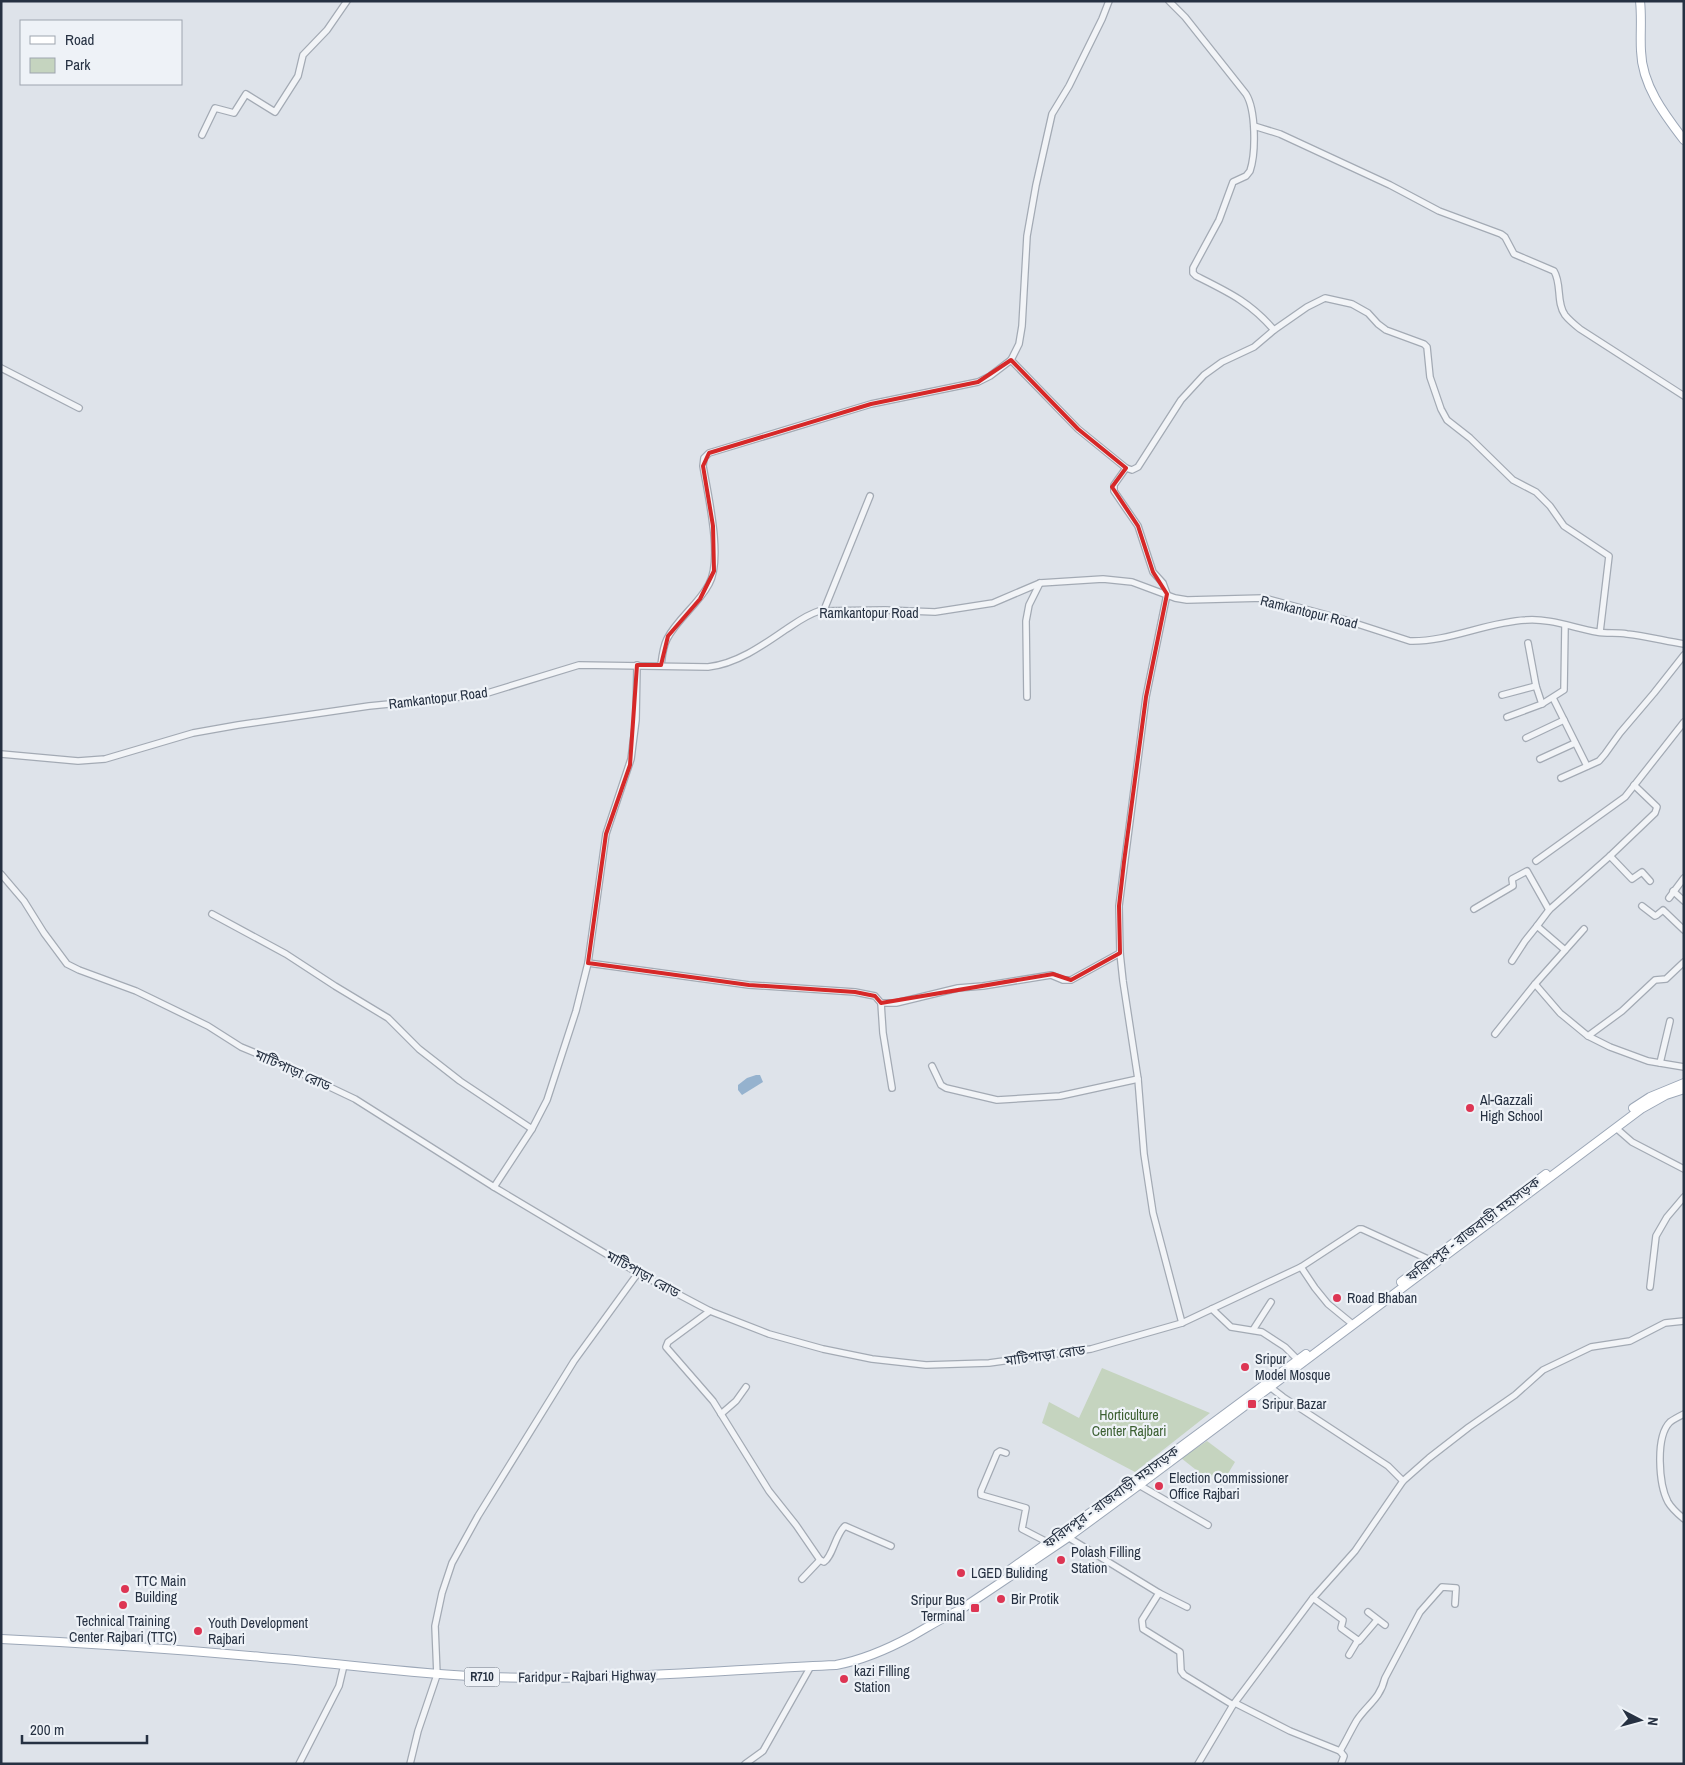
<svg xmlns="http://www.w3.org/2000/svg" width="1685" height="1765" font-family="'Archivo Narrow','Noto Sans Bengali',sans-serif">
<rect width="100%" height="100%" fill="#dee3ea"/>
<g fill="#c5d4bf">
<polygon points="1102,1368 1210,1413 1135,1472 1042,1423 1049,1402 1079,1418"/>
<polygon points="1207,1441 1235,1462 1221,1485 1200,1473 1181,1458"/>
</g>
<polygon fill="#95b2ce" points="756,1075 760,1075 763,1082 742,1095 738,1090 738,1085 747,1078"/>
<g fill="none" stroke-linecap="round" stroke-linejoin="round">
<defs>
<g id="minor">
<polyline points="1109,1 1102,19 1069,86 1052,114 1036,185 1027,236 1022,326 1019,344 1011,360 1078,429 1126,468 1114,485 1114,491 1138,526 1153,572 1163,583 1167,594 1146,697 1119,906 1120,953 1123,981 1138,1079 1144,1154 1153,1213 1182,1323"/>
<path d="M1169,1L1185,17L1246,94C1256,110 1256,153 1250,171L1246,176L1233,182L1219,220L1193,268V273L1196,276C1228,292 1250,302 1274,330L1307,307L1325,298L1352,304L1368,313L1378,324L1386,330L1424,344L1427,347L1430,377L1441,409L1447,420L1470,438L1513,480L1536,492L1550,506L1564,526L1609,556L1600,632"/>
<path d="M1254,126L1280,134L1390,185L1439,211L1501,234L1505,237L1514,254L1554,271C1562,284 1556,303 1565,315C1569,320 1575,325 1580,329L1684,396"/>
<polyline points="202,135 215,108 234,113 246,94 275,112 298,76 303,55 327,30 347,1"/>
<polyline points="1,368 79,408"/>
<polyline points="1126,468 1132,470 1138,467 1181,400 1204,375 1222,362 1254,347 1274,330"/>
<polyline points="824,610 870,496"/>
<polyline points="1528,643 1536,686 1542,704"/>
<path d="M661,665C662,657 663,647 667,639C677,619 698,605 709,584C723,559 708,495 703,466L704,458L709,453L871,404L978,382L990,376L1011,360"/>
<polyline points="1502,695 1536,686"/>
<polyline points="1027,697 1026,621 1029,605 1040,583"/>
<polyline points="1553,698 1587,766"/>
<polyline points="1507,717 1542,704 1564,690 1565,626"/>
<polyline points="1526,738 1564,720"/>
<path d="M1,754L78,761L105,759L193,733L238,725L369,706L481,695L579,665L708,667C736,664 762,646 785,630C796,623 806,615 819,611L885,610L935,612L993,603L1040,583L1103,579L1132,582L1175,598L1187,600L1264,598L1342,619L1410,641C1449,642 1486,622 1526,620C1549,618 1574,628 1597,632C1607,634 1617,632 1627,634C1646,636 1665,641 1684,644"/>
<polyline points="1540,759 1575,743"/>
<polyline points="1561,778 1599,761 1605,754 1620,733 1654,693 1684,655"/>
<polyline points="1610,856 1632,879 1642,872 1650,881"/>
<polyline points="1536,861 1625,797 1684,722"/>
<polyline points="1,874 24,901 44,933 67,964 79,970 136,991 208,1026 241,1047 275,1061 355,1099 494,1187 638,1273 710,1311 769,1334 823,1349 872,1359 926,1365 989,1363 1091,1349 1182,1323 1301,1267 1315,1288 1328,1304 1350,1322"/>
<polyline points="1673,891 1684,901"/>
<polyline points="1669,898 1684,878"/>
<polyline points="1642,906 1655,916 1657,915 1663,910 1684,930"/>
<polyline points="1474,909 1513,886 1512,879 1527,871 1549,910"/>
<polyline points="212,914 286,954 335,986 388,1018 419,1049 460,1081 532,1129"/>
<polyline points="1537,926 1549,910 1610,856 1655,813 1657,807 1634,785"/>
<polyline points="1512,961 1525,941 1537,926 1565,950"/>
<polyline points="1684,962 1666,979 1655,980 1622,1011 1588,1036 1610,1047 1648,1061 1684,1067"/>
<polyline points="588,963 749,985 855,992 875,996 881,1003 883,1033 892,1088"/>
<polyline points="1535,984 1560,1013 1588,1036"/>
<polyline points="881,1003 896,1003 958,988 983,986 1051,975 1063,980 1071,980 1120,953"/>
<polyline points="1495,1034 1535,984 1584,929"/>
<polyline points="1660,1063 1670,1021"/>
<polyline points="932,1066 941,1085 946,1088 997,1100 1060,1096 1138,1079"/>
<polyline points="1616,1128 1632,1142 1684,1169"/>
<polyline points="494,1187 532,1129 547,1100 576,1011 588,963 606,834 631,759 636,720 637,665"/>
<polyline points="1301,1267 1359,1229 1362,1229 1430,1260"/>
<polyline points="1650,1287 1656,1236 1667,1217 1684,1197"/>
<polyline points="1212,1309 1231,1327 1262,1332 1285,1347 1298,1360"/>
<path d="M710,1311L668,1342L666,1347L713,1401L769,1491L796,1525L820,1560L824,1562C833,1556 835,1535 845,1526L891,1546"/>
<polyline points="1253,1330 1271,1302"/>
<polyline points="1270,1387 1283,1397 1388,1466 1403,1481"/>
<polyline points="721,1414 736,1401 746,1387"/>
<path d="M1684,1414C1680,1416 1674,1419 1670,1422C1655,1437 1659,1485 1668,1502C1672,1509 1678,1514 1684,1519"/>
<polyline points="1006,1453 1000,1451 997,1453 981,1491 981,1495 1026,1508 1022,1529 1049,1543"/>
<polyline points="1139,1485 1208,1525"/>
<polyline points="1066,1536 1159,1593 1142,1620 1143,1629 1180,1652 1181,1671 1184,1675 1233,1705"/>
<polyline points="802,1579 820,1560"/>
<polyline points="1159,1593 1187,1607"/>
<polyline points="1313,1598 1343,1620 1341,1628 1359,1641 1377,1620"/>
<polyline points="1368,1612 1385,1625"/>
<polyline points="1349,1655 1358,1640"/>
<polyline points="1235,1703 1290,1731 1340,1751 1344,1756 1341,1764"/>
<path d="M1340,1751C1346,1741 1351,1730 1357,1720C1368,1704 1380,1699 1385,1678L1420,1612L1442,1587L1456,1588L1455,1604"/>
<polyline points="299,1764 339,1686 344,1665"/>
<polyline points="410,1764 418,1731 437,1675 435,1626 442,1593 452,1563 478,1516 574,1361 638,1273"/>
<polyline points="745,1764 763,1751 811,1666"/>
<polyline points="1198,1764 1233,1705 1313,1598 1355,1551 1403,1481 1429,1458 1469,1427 1515,1395 1543,1370 1591,1347 1630,1341 1665,1323 1684,1321"/>
</g>
<g id="major">
<path d="M1640,1C1642,18 1640,35 1641,51C1642,85 1664,114 1684,140"/>
<polyline points="1633,1108 1650,1097 1684,1083"/>
<polyline points="1401,1282 1546,1174"/>
<polyline points="1008,1571 1125,1488 1306,1354"/>
<path d="M1,1639C88,1643 175,1649 261,1657C337,1663 412,1674 487,1677C604,1681 720,1670 836,1665C863,1660 888,1649 912,1636C928,1627 943,1617 960,1610L1067,1538L1139,1485L1641,1109L1666,1095L1684,1089"/>
</g>
</defs>
<use href="#minor" stroke="#a3aab4" stroke-width="8"/>
<use href="#major" stroke="#9ca7b7" stroke-width="10"/>
<use href="#minor" stroke="#f2f4f7" stroke-width="5.5"/>
<use href="#major" stroke="#fff" stroke-width="8"/>
</g>
<path fill="none" stroke="#d62828" stroke-width="4" stroke-linejoin="round" d="M1011,360L1078,429L1126,468L1112,487L1138,526L1153,572L1167,594L1146,697L1124,862L1119,906L1120,953L1071,980L1053,974L881,1003L875,996L855,992L749,985L588,963L606,834L630,765L637,665H661L668,636L700,599L714,571L713,526L703,466L709,453L871,404L978,382Z"/>
<g fill="#dd3553" stroke="#eef2f7" stroke-width="2">
<circle cx="1470" cy="1108" r="5"/>
<circle cx="1337" cy="1298" r="5"/>
<circle cx="1245" cy="1367" r="5"/>
<rect x="1247" y="1399" width="10" height="10" rx="2.5"/>
<circle cx="1159" cy="1486" r="5"/>
<circle cx="1061" cy="1560" r="5"/>
<circle cx="961" cy="1573" r="5"/>
<circle cx="125" cy="1589" r="5"/>
<circle cx="1001" cy="1599" r="5"/>
<circle cx="123" cy="1605" r="5"/>
<rect x="970" y="1603" width="10" height="10" rx="2.5"/>
<circle cx="198" cy="1631" r="5"/>
<circle cx="844" cy="1679" r="5"/>
</g>
<g text-anchor="middle" dominant-baseline="central" stroke-width="4.5" stroke-linejoin="round" paint-order="stroke">
<rect fill="#eef2f7" stroke="#626b78" stroke-width="1" x="464.5" y="1667.5" width="35" height="19" rx="4"/>
<g font-size="12" font-weight="bold" fill="#263142">
<text x="482" y="1677">R710</text>
</g>
<g font-size="14" fill="#263142" stroke="#eef2f7">
<text transform="translate(1309 612) rotate(14)">Ramkantopur Road</text>
<text x="869" y="613">Ramkantopur Road</text>
<text transform="translate(438 698) rotate(-7)">Ramkantopur Road</text>
<text transform="translate(293 1070) rotate(24)">মাটিপাড়া রোড</text>
<text transform="translate(1473 1229) rotate(-37)">ফরিদপুর - রাজবাড়ী মহাসড়ক</text>
<text transform="translate(643 1274) rotate(29)">মাটিপাড়া রোড</text>
<text transform="translate(1045 1355) rotate(-8)">মাটিপাড়া রোড</text>
<text transform="translate(1111 1497) rotate(-36)">ফরিদপুর - রাজবাড়ী মহাসড়ক</text>
<text transform="translate(587 1676) rotate(-1)">Faridpur - Rajbari Highway</text>
</g>
<g font-size="14" fill="#263142" stroke="#eef2f7" text-anchor="start">
<text x="1480" y="1100">Al-Gazzali<tspan x="1480" dy="16">High School</tspan></text>
<text x="1347" y="1298">Road Bhaban</text>
<text x="1255" y="1359">Sripur<tspan x="1255" dy="16">Model Mosque</tspan></text>
<text x="1262" y="1404">Sripur Bazar</text>
<text x="1169" y="1478">Election Commissioner<tspan x="1169" dy="16">Office Rajbari</tspan></text>
<text x="1071" y="1552">Polash Filling<tspan x="1071" dy="16">Station</tspan></text>
<text x="971" y="1573">LGED Buliding</text>
<text x="135" y="1581">TTC Main<tspan x="135" dy="16">Building</tspan></text>
<text x="1011" y="1599">Bir Protik</text>
<text x="965" y="1600" text-anchor="end">Sripur Bus<tspan x="965" dy="16">Terminal</tspan></text>
<text x="123" y="1621" text-anchor="middle">Technical Training<tspan x="123" dy="16">Center Rajbari (TTC)</tspan></text>
<text x="208" y="1623">Youth Development<tspan x="208" dy="16">Rajbari</tspan></text>
<text x="854" y="1671">kazi Filling<tspan x="854" dy="16">Station</tspan></text>
</g>
<g font-size="14" fill="#3b5f31" stroke="#eef2f7">
<text x="1129" y="1415">Horticulture<tspan x="1129" dy="16">Center Rajbari</tspan></text>
</g>
</g>
<rect width="1685" height="1765" fill="none" stroke="#263142" stroke-width="5"/>
<rect x="20" y="20" width="162" height="65" fill="#eef2f7" stroke="#9ea5af"/>
<rect x="30" y="36" width="25" height="8" fill="#ffffff" stroke="#9ea5af"/>
<text x="65" y="45" font-size="15" fill="#263142">Road</text>
<rect x="30" y="58" width="25" height="15" fill="#c5d4bf" stroke="#9ea5af"/>
<text x="65" y="70" font-size="15" fill="#263142">Park</text>
<g transform="translate(1640 1720) rotate(96)" stroke="#eef2f7" stroke-width="4" paint-order="stroke">
<path d="M0-4L9 19L0 12L-9 19Z" fill="#263142"/>
<text y="-8" font-size="14" font-weight="bold" text-anchor="middle" fill="#263142">N</text>
</g>
<path d="M22 1735v8h125v-8" fill="none" stroke="#263142" stroke-width="2.5"/>
<text x="30" y="1735" font-size="15" fill="#263142" stroke="#eef2f7" stroke-width="4" paint-order="stroke">200 m</text>
</svg>
